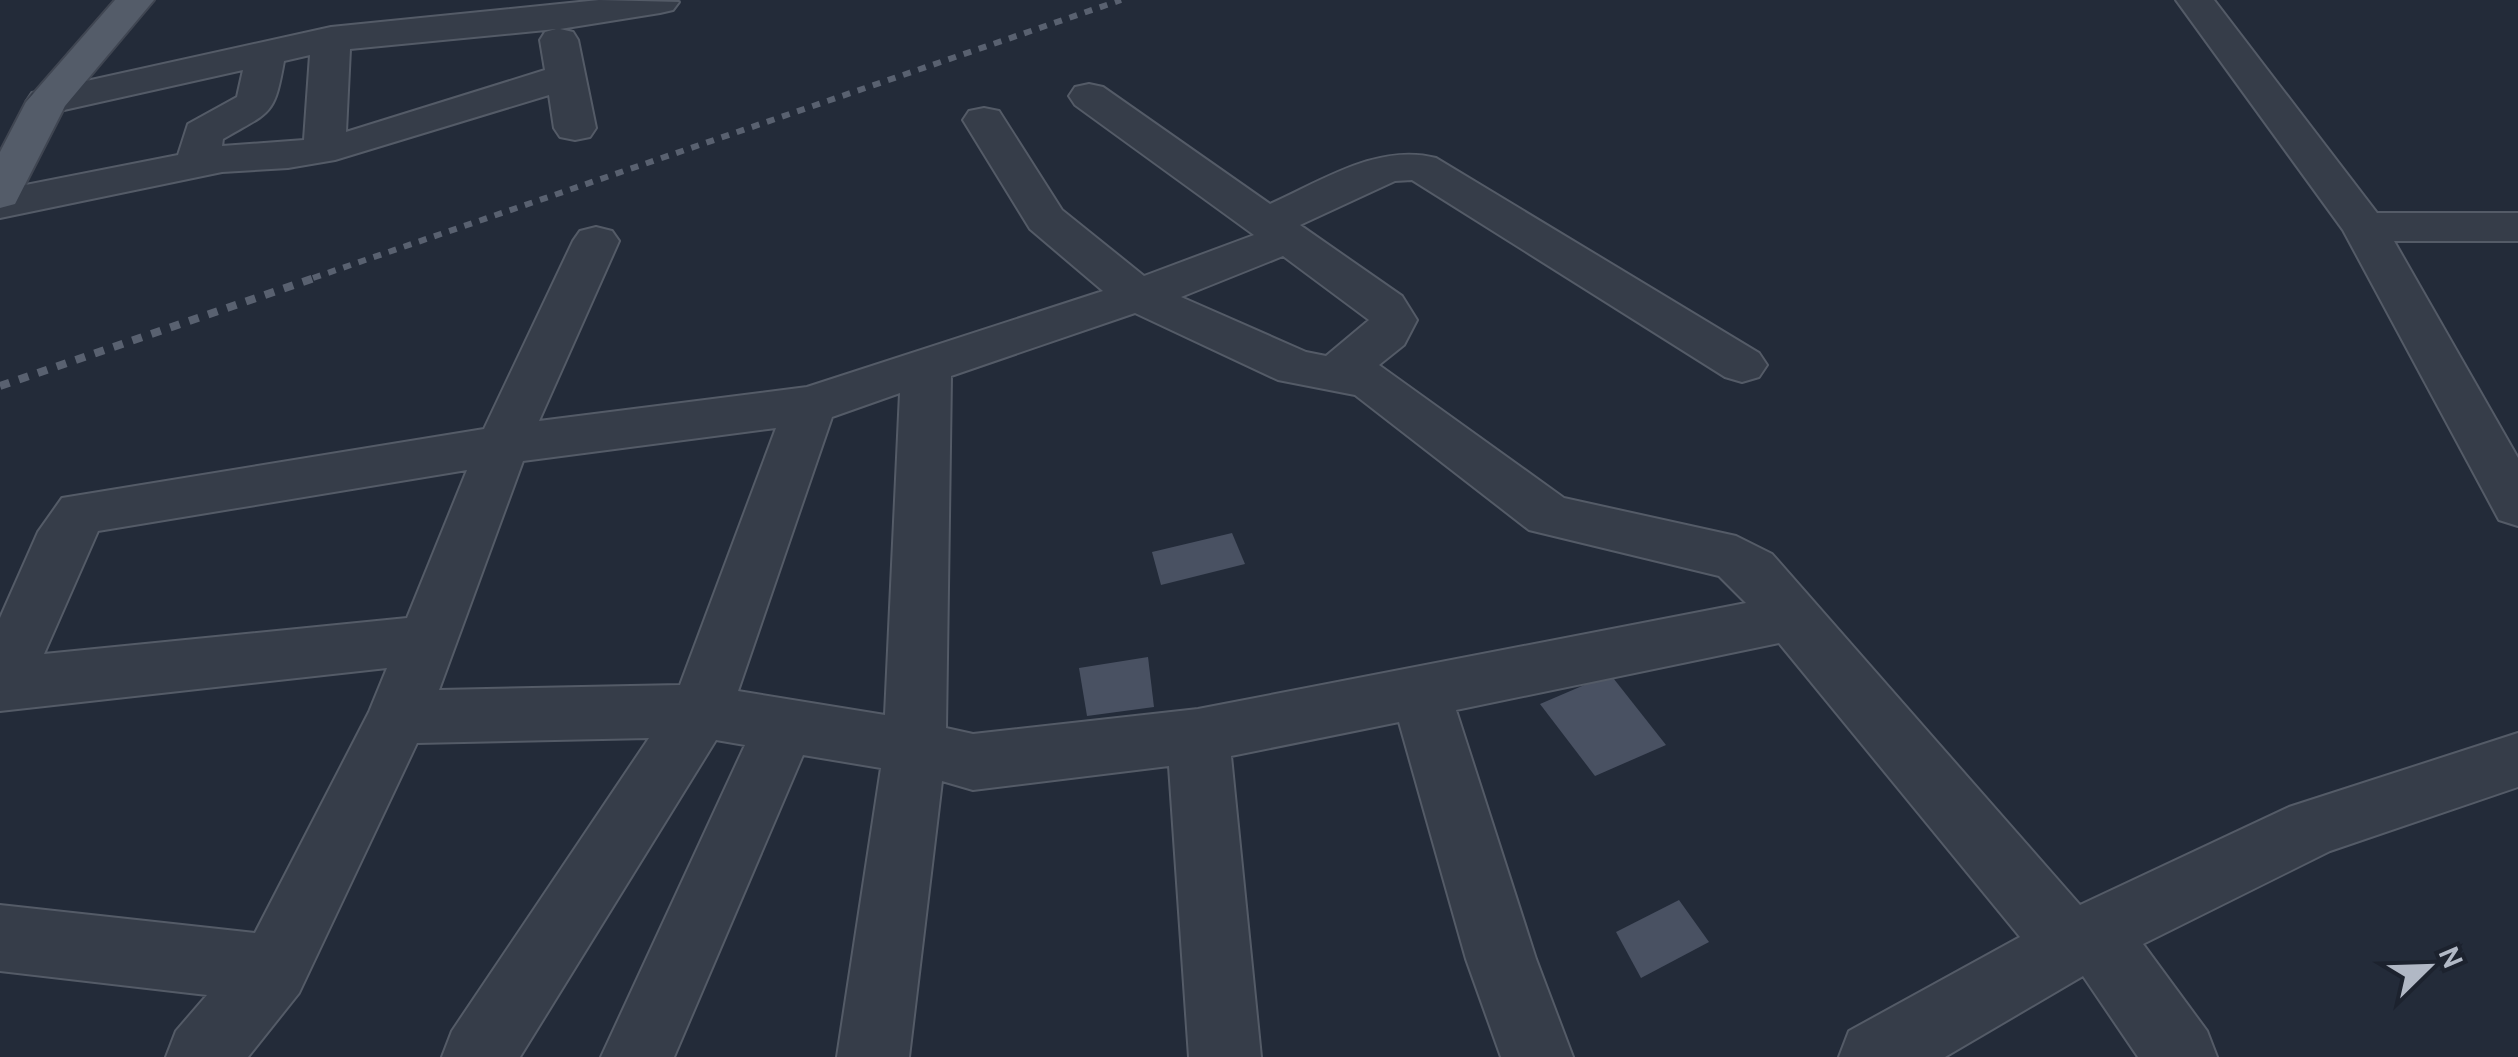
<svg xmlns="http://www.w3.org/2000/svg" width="2518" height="1057" font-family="Cabin,sans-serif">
<rect width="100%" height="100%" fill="#232b39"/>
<g fill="#495162">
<polygon points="1232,533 1245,564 1161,585 1152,552"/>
<polygon points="1148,657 1154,707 1087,716 1079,668"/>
<polygon points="1610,674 1666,745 1595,776 1540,704"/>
<polygon points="1679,900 1709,942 1641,978 1616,932"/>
</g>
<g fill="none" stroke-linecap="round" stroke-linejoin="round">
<defs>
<g id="minor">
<path d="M599,0L679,2L673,10L660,13L560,29L573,32L578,40L596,128L590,137L575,140L560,137L554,128L549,95L335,160L288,168L222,172L0,218V190L178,155L188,124L237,97L243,70L46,114L32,111L26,102L32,93L331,27ZM556,29L545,32L540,40L545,70L346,132L350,49ZM310,55L304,140L222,146L223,139C271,111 274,117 284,61Z"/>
<polygon points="2176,0 2214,0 2377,213 2518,213 2518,241 2394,241 2518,458 2518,526 2499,520 2343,230"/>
<path d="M1089,84L1103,87L1270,204C1322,181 1378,143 1436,158L1759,353L1767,365L1759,377L1742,382L1725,377L1412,180L1395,181L1300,225L1402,296L1417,320L1404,345L1379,365L1564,498L1736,536L1772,554L2080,905L2289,807L2518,733V787L2330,851L2143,944L2207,1031L2217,1057H2138L2083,976L1945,1057H1839L1849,1031L2020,937L1779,643L1456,710L1536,959L1573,1057H1501L1466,959L1399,722L1231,756L1261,1057H1189L1169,766L973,790L942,781L909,1057H837L881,768L803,755L674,1057H601L745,745L716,740L520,1057H442L452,1031L649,738L417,743L299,993L248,1057H166L176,1031L207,995L0,971V905L255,933L369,712L387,668L0,711V618L38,532L62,498L484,429L573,241L580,231L596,227L612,231L619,241L539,421L807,387L1103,291L1030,229L963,120L969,111L984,108L999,111L1062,210L1144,276L1254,235L1075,105L1069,96L1075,87ZM1283,256L1369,320L1326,356L1306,352L1181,297ZM1135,313L1278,380L1355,395L1529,530L1719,576L1746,603L1198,709L973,734L946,728L951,376ZM900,393L885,715L738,691L832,417ZM776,428L680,685L439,690L523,461ZM467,470L407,618L44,654L98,531Z"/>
</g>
<polygon id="major" points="115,0 154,0 65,106 15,204 0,208 0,152 26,102"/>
</defs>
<use href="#minor" stroke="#545b67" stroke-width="4"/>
<use href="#major" stroke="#404652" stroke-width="4"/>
<use href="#minor" fill="#363d49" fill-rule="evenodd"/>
<use href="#major" fill="#545c69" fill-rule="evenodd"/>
<polyline stroke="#596170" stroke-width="6" stroke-dasharray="8 8" stroke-linecap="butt" points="313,278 1121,0"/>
<polyline stroke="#596170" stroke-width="8" stroke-dasharray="10 10" stroke-linecap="butt" points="0,386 320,276"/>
</g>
<g transform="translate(2428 967) rotate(67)" stroke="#1c222e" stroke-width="8" paint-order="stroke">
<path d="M0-8L18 38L0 25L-18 38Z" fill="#b1b8c5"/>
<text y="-15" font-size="28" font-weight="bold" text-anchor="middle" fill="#b1b8c5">N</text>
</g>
</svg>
